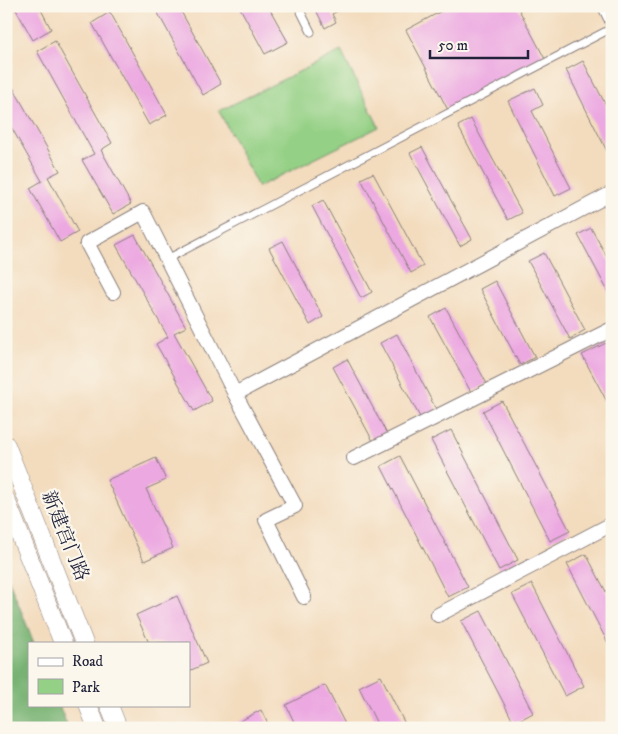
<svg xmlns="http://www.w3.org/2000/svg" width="618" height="734" font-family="'IM FELL DW Pica','Noto Serif SC',serif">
<rect width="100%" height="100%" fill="#fbf7ec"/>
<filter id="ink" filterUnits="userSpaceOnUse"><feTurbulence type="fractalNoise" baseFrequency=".02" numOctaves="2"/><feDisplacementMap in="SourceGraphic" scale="10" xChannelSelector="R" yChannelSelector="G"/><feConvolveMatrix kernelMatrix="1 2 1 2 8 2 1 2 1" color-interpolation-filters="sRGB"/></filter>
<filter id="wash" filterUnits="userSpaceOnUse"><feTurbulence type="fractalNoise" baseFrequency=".0096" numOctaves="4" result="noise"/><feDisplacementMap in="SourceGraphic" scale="20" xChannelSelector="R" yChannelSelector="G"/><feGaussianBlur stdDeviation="1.12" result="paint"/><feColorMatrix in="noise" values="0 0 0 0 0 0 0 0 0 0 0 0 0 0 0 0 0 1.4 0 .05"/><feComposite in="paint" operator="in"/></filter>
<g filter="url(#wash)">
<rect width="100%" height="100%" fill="#f3dcbe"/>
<polygon fill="#94d085" stroke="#5b7960" points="341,51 379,127 258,187 219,111"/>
<polygon fill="#77b272" stroke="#4c6a56" points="6,573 34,643 29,643 29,705 59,705 68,728 6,728"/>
<g id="blocks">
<g fill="#eca8e1">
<polygon points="14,6 39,6 51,29 33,40"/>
<polygon points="154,6 178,6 221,84 203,95"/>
<polygon points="239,6 268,6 288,42 265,54"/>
<polygon points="314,6 347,6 332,14 336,22 325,28"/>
<polygon points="451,6 517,6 545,59 448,110 406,30"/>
<polygon points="110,12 167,115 149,125 92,23"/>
<polygon points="55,41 112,143 101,150 131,204 113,214 82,160 94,154 37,51"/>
<polygon points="583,61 612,117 612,161 566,70"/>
<polygon points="6,75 60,171 48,177 78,232 60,242 30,188 42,181 6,118"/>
<polygon points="535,88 543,105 532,111 571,188 555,196 508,101"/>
<polygon points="471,119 522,213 508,220 458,126"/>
<polygon points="422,147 472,239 460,246 410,153"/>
<polygon points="373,173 423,266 411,273 361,179"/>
<polygon points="323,200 372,292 361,298 312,206"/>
<polygon points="591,228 612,266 612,299 578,235"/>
<polygon points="135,235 186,327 174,333 212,401 194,411 156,344 168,337 116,245"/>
<polygon points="283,241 323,317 310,325 269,248"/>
<polygon points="544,253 585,330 570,339 528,261"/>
<polygon points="495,281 535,357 520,365 480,289"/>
<polygon points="446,308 487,384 471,392 430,317"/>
<polygon points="397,334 437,411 421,419 380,343"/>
<polygon points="606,343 612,354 612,411 582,355"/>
<polygon points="347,359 388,436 374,443 333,367"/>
<polygon points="502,401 570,531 550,541 483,411"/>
<polygon points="451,430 518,560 499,570 431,440"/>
<polygon points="400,456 468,587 448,597 381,466"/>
<polygon points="156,458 166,480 146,489 173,548 144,561 107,480"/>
<polygon points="586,554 612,603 612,651 567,564"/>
<polygon points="532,584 584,686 565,696 512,594"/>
<polygon points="177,596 207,663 189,671 189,643 149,643 136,615"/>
<polygon points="481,611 533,713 514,723 461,621"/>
<polygon points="381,676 407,728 379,728 359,687"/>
<polygon points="325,685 347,728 297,728 286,705"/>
<polygon points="261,710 270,728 227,728"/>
</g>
</g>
</g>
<g filter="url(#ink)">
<use href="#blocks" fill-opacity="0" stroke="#8a7f7c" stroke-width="1"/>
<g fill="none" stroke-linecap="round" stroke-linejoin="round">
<defs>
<g id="service">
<polyline points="298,6 311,32"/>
<polyline points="601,6 612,28"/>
<polyline points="167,259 612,28"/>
</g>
<g id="minor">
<polyline points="113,292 87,243 143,212 235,394 295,506 266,520 304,597"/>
<polyline points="235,394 612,193"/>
<polyline points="354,458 612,329"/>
<polyline points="438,615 612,524"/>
</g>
<g id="tertiary">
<polyline points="6,445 84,643"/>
<polyline points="6,500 63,643"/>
<polyline points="88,705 97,728"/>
<polyline points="109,705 118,728"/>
</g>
</defs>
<use href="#service" stroke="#8a7f7c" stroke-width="9"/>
<use href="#minor" stroke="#8a7f7c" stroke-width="16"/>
<use href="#tertiary" stroke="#8a7f7c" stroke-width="19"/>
<use href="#service" stroke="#fff" stroke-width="7"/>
<use href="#minor" stroke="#fff" stroke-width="14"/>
<use href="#tertiary" stroke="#fff" stroke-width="18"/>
</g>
</g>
<g text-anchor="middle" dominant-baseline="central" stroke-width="4.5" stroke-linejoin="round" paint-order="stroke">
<g font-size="19" fill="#22223b" stroke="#fbf7ec">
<text transform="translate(65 536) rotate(68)">新建宫门路</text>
</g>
</g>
<rect width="618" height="734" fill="none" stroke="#fbf7ec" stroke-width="25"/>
<rect x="28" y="642" width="162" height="65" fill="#fbf7ec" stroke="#a4a2a5"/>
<rect x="38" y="658" width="25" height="8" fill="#ffffff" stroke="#a4a2a5"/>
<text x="72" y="666" font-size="15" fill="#22223b">Road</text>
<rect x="38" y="679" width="25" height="15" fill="#94d085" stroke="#a4a2a5"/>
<text x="72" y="692" font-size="15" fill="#22223b">Park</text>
<path d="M430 50v8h98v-8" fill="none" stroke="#22223b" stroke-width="2.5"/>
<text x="438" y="50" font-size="15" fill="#22223b" stroke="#fbf7ec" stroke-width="4" paint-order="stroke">50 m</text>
</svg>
